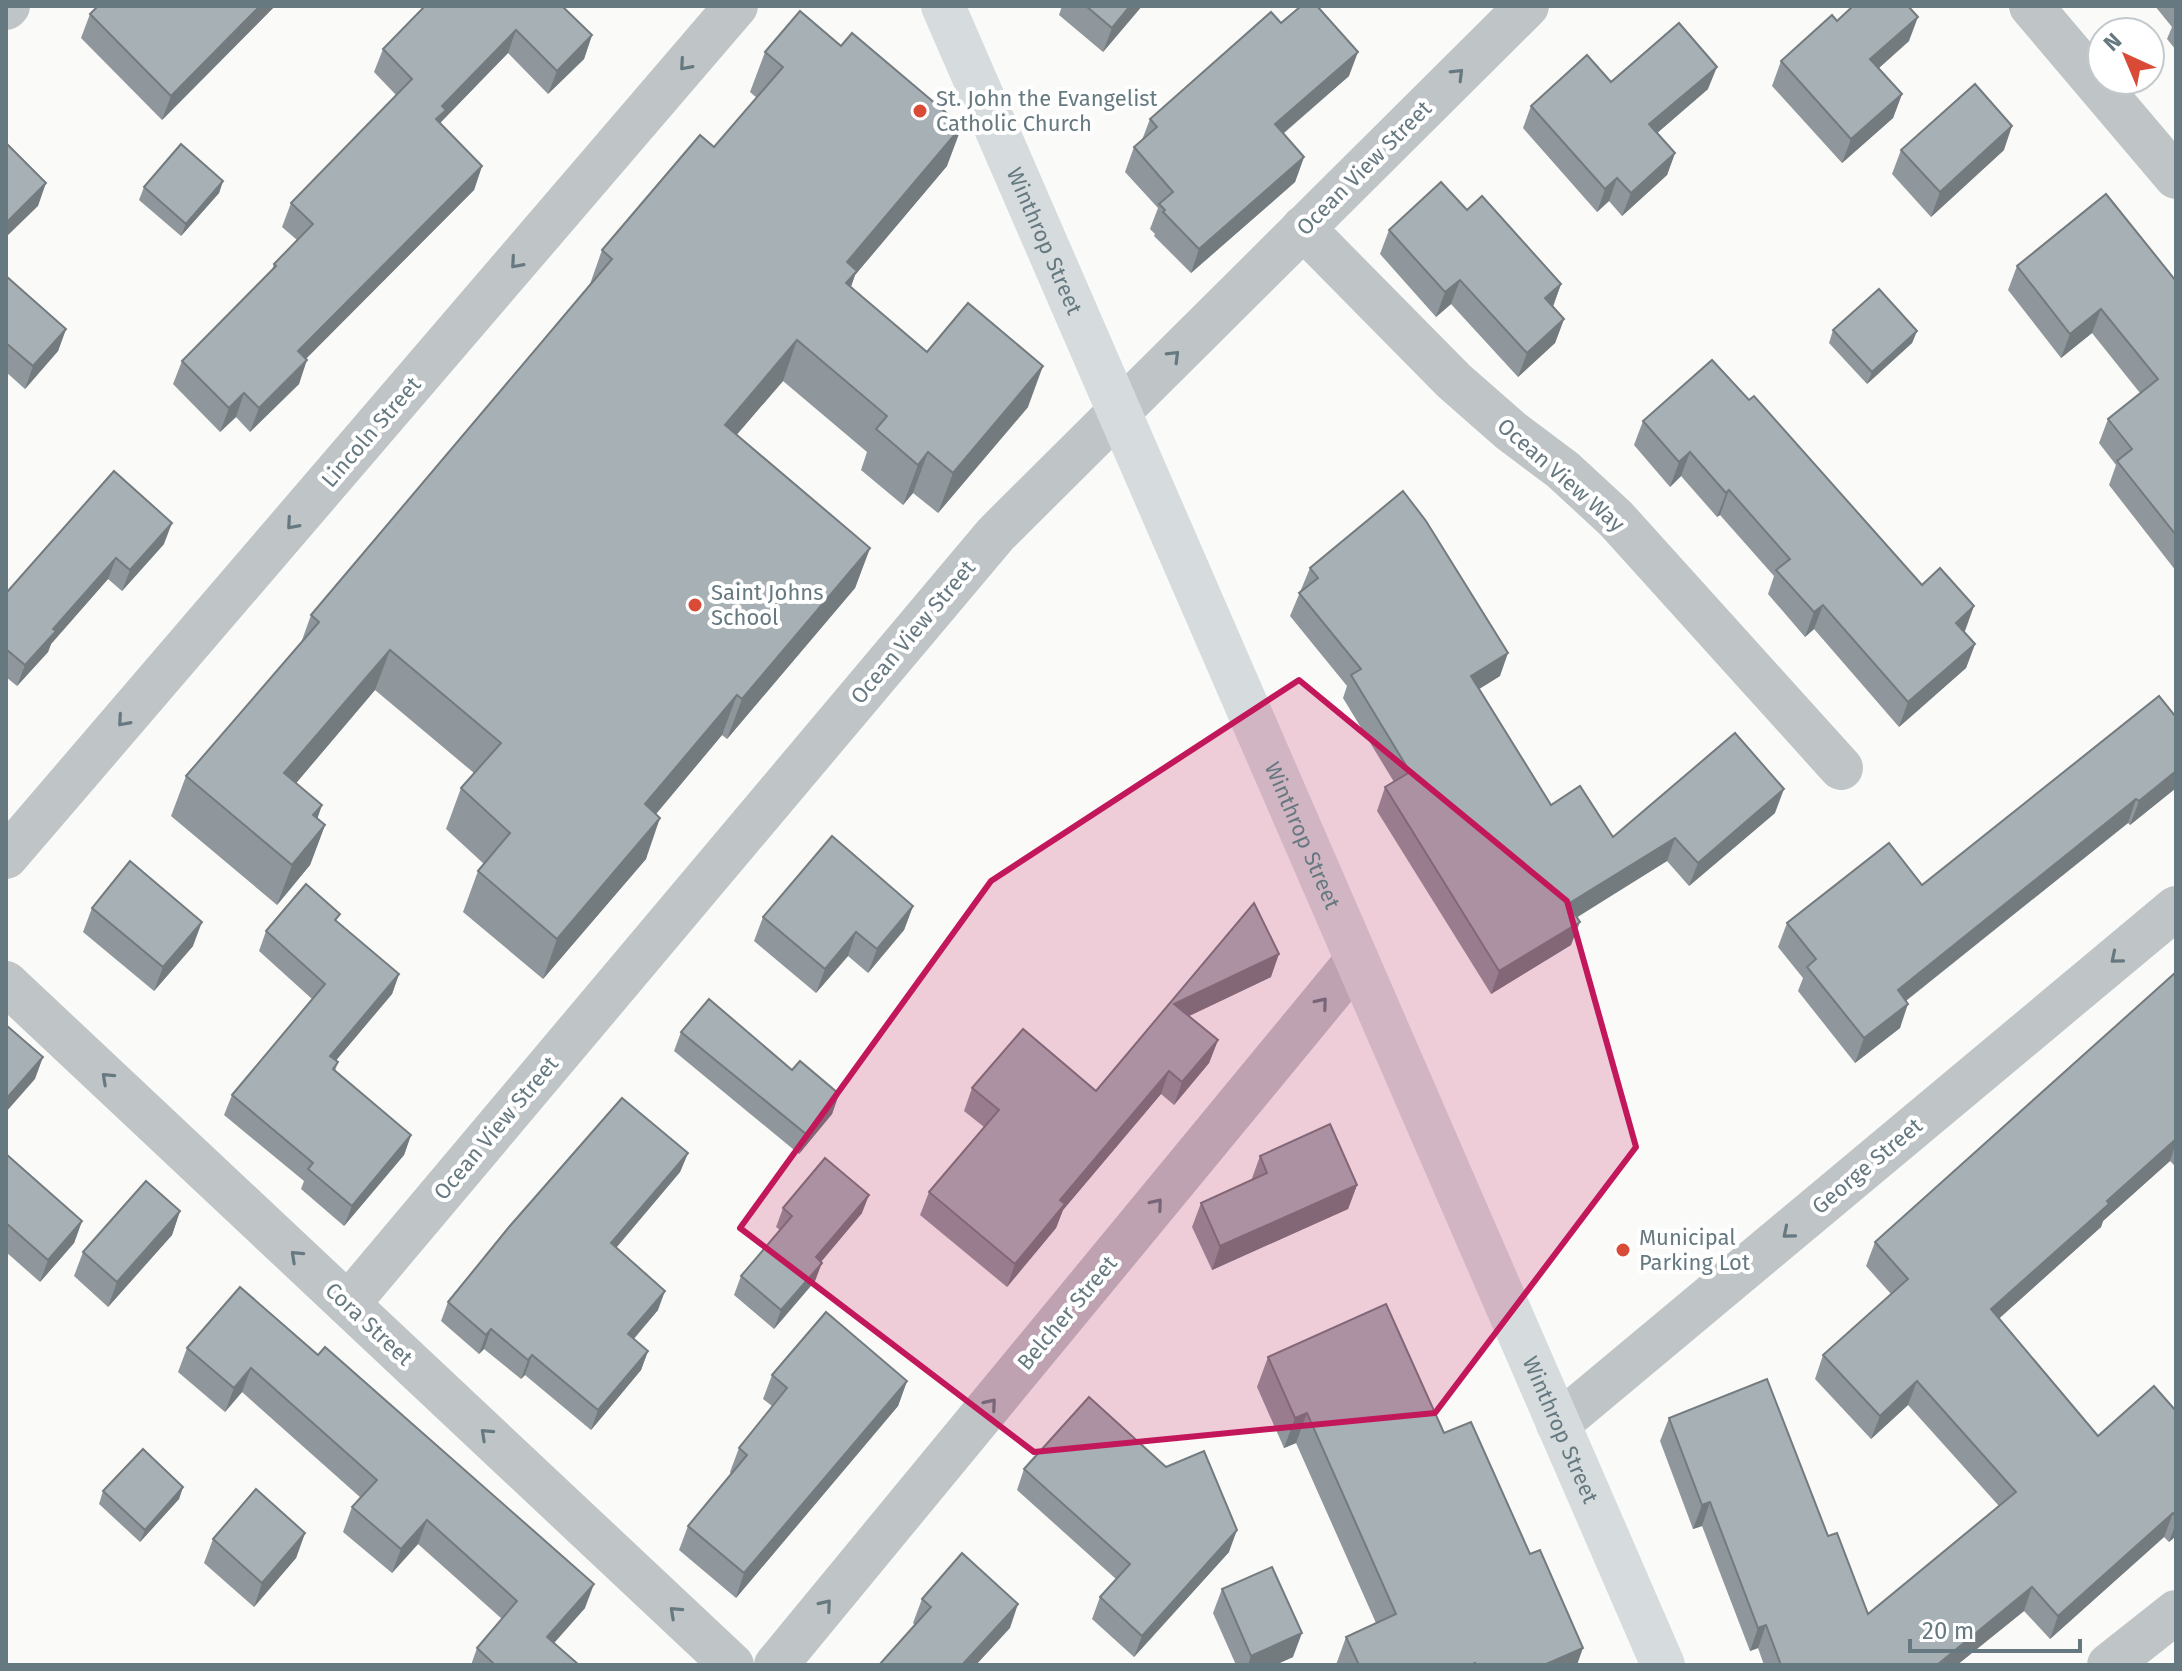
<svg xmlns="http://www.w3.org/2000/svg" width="2182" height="1671" font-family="'Fira Sans',sans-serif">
<rect width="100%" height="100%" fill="#fafaf8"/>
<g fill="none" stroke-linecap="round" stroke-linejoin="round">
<g stroke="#bfc5c7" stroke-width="44">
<polyline points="2031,6 2176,177"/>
<polyline points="6,8 8,6"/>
<polyline points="1303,228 1454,381 1511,431 1563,470 1616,519 1841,768"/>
<polyline points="6,857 736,6"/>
<polyline points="6,983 732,1665"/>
<polyline points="348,1304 996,534 1527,6"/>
<polyline points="1558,1424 2176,908"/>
<polyline points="776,1665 1357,960"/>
<polyline points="2109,1665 2176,1612"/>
</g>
<path stroke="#d6dcde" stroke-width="44" id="s1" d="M943,6L1663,1665"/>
</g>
<g fill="#8f979c">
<polygon points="275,6 162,120 81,38 90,14"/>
<polygon points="425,6 592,35 584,59 548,94 508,53 441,122 440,124 482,166 474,190 306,358 299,384 250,432 236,417 220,432 173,384 182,361 272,270 274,264 297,240 282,227 291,203 396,95 374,72 383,49"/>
<polygon points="1062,6 1142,6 1103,52 1059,15"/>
<polygon points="2155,6 2176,6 2176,50 2167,39 2172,27"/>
<polygon points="1837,21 1909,41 1879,68 1902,94 1893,118 1842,163 1772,86 1781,61"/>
<polygon points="1281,23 1349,76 1283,134 1304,157 1295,182 1191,273 1154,236 1155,234 1150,229 1158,208 1125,172 1134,147 1142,140 1150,119"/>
<polygon points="765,52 947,166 855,275 851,287 927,352 1028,407 938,513 913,493 903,505 861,470 867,452 783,381 736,435 870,548 855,588 727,739 722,735 656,814 646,859 543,979 463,912 478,871 484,864 446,829 461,788 474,773 375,690 296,783 322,805 317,818 325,825 310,865 277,905 171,816 186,776 301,643 311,615 589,287 602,250 714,147 757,98 750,92"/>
<polygon points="1611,82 1708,89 1657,133 1675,153 1667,175 1622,216 1609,201 1597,212 1523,128 1531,106"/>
<polygon points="1901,150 2004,150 1931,217 1892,174"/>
<polygon points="223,181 219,193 181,236 139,200 144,187"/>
<polygon points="1467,210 1561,284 1553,307 1564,319 1555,343 1518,377 1451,304 1436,317 1380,254 1389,230"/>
<polygon points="2017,266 2176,281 2176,571 2109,485 2116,465 2099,443 2108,419 2140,393 2092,333 2061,358 2008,290"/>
<polygon points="6,276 66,329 58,351 25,389 6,372"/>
<polygon points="1833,330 1917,331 1912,343 1867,384 1829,343"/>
<polygon points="1749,400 1965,631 1964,632 1975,644 1966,668 1899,727 1814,629 1805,637 1768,594 1774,576 1720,515 1717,517 1681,476 1670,487 1634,445 1643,421"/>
<polygon points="164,544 122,591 108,579 51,644 48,652 17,686 6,677 6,589 8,591"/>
<polygon points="1310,568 1500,676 1479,689 1551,805 1613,837 1775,813 1689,886 1667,861 1576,917 1571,945 1491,994 1377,811 1385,787 1394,782 1343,698 1347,686 1290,616"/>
<polygon points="2176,717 2176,788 2130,825 2128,823 1906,1001 1900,1028 1855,1063 1798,991 1803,978 1778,947 1787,923 1922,885"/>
<polygon points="1254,903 1271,977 1189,1016 1218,1040 1209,1063 1174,1105 1161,1094 1063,1210 1056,1228 1007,1287 920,1215 929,1192 984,1127 964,1111 972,1088 1096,1091"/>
<polygon points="913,906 904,930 868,973 848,956 816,993 754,941 763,917"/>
<polygon points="92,908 193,946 154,991 83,932"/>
<polygon points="337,921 399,974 392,994 336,1060 338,1062 335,1071 411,1135 404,1155 344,1226 301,1189 304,1181 224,1115 232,1095 312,999 259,951 266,931"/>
<polygon points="2176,972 2176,1167 2170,1161 2103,1221 2101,1227 1999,1318 2098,1436 2176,1411 2176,1536 2169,1542 2164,1537 2050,1639 2024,1611 1957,1665 1764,1665 1758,1648 1750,1651 1702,1526 1693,1529 1660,1441 1669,1418 1828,1536 1868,1614 1999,1506 1908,1405 1871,1439 1815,1379 1823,1355 1891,1294 1866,1266 1875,1242"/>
<polygon points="681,1032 792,1070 839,1094 832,1114 799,1154 674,1051"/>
<polygon points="688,1153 680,1172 616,1248 658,1310 634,1339 648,1351 641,1370 591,1430 525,1375 521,1379 484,1349 479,1354 441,1321 448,1302"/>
<polygon points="6,1154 82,1221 74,1243 40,1282 6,1252"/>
<polygon points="1260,1156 1357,1185 1348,1209 1212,1270 1192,1227 1201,1203 1251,1181"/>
<polygon points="783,1208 862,1213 821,1262 815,1281 774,1329 734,1295 741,1276 780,1230 776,1227"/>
<polygon points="180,1211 172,1235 108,1307 74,1276 83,1252"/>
<polygon points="240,1287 585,1608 554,1643 579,1665 471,1665 477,1648 502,1619 418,1544 392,1573 343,1532 352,1507 361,1498 242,1392 225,1412 178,1372 187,1348"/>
<polygon points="1268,1357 1444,1433 1577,1665 1336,1665 1346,1637 1376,1623 1296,1443 1284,1448 1257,1387"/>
<polygon points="772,1375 907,1381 898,1406 736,1598 679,1550 688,1526 731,1474 730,1472 739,1448 772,1406 763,1399"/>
<polygon points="1024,1469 1229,1552 1134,1657 1092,1619 1100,1597 1116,1579 1017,1490"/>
<polygon points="183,1487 179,1499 140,1542 99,1504 103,1491"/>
<polygon points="305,1533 296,1558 254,1607 204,1563 213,1539"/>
<polygon points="1222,1589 1293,1657 1275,1665 1236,1665 1213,1613"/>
<polygon points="922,1599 1010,1628 915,1625 913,1623"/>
</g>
<g fill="#747b7f">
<polygon points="260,6 275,6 162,120 171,96"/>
<polygon points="1130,6 1142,6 1103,52 1112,28"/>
<polygon points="1918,17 1909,41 1862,83 1870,59"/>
<polygon points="516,30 508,53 441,122 437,133 436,119 442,106"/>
<polygon points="592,35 584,59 548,94 557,71"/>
<polygon points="1358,52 1349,76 1266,148 1275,124"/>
<polygon points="1717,67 1708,89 1641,147 1649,124"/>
<polygon points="1902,94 1893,118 1842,163 1851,139"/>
<polygon points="962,126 947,166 855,275 842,311 847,262"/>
<polygon points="2012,126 2004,150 1931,217 1940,192"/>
<polygon points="1675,153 1667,175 1622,216 1631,193"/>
<polygon points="1304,157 1295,182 1191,273 1199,249"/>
<polygon points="482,166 474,190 290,375 298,351"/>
<polygon points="1617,178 1609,201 1597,212 1605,189"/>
<polygon points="223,181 219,193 181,236 186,224"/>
<polygon points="46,183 38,206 6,237 6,223"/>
<polygon points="1460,280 1451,304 1436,317 1445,292"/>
<polygon points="1561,284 1552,308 1545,298"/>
<polygon points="2101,309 2092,333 2061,358 2070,334"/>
<polygon points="1564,319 1555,343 1518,377 1527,353"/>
<polygon points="66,329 58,351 25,389 33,366"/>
<polygon points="1917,331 1912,343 1867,384 1872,372"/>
<polygon points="797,340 783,381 710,466 725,425"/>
<polygon points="307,360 299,384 250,432 259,408"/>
<polygon points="1043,366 1028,407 938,513 953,473"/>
<polygon points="244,393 236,417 220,432 229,408"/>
<polygon points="928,452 913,493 903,505 918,465"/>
<polygon points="1690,452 1681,476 1670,487 1679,462"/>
<polygon points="1729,490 1720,515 1717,517 1726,493"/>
<polygon points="172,523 164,544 122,591 130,570"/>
<polygon points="870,548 855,588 727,739 742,699"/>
<polygon points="116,558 108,579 51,644 48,652 17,686 25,665 53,629"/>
<polygon points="1823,605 1814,629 1805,637 1814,612"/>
<polygon points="1974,606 1965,631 1947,647 1956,623"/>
<polygon points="1975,644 1966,668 1899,727 1908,702"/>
<polygon points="390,650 375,690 270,814 284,773"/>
<polygon points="1508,653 1500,676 1463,699 1471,676"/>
<polygon points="737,695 722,735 630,845 645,804"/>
<polygon points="2176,771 2176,788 2130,825 2139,801"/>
<polygon points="1784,789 1775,813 1689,886 1698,863"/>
<polygon points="2136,799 2128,823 1889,1014 1898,990"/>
<polygon points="322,805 308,846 313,815"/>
<polygon points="660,818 646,859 543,979 557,939"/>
<polygon points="325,825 310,865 277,905 292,865"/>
<polygon points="1675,838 1667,861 1560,928 1568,904"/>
<polygon points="913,906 904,930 868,973 877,949"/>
<polygon points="202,922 193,946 154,991 163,967"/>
<polygon points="1580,922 1571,945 1491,994 1499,971"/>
<polygon points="856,932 848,956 816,993 825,969"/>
<polygon points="1279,954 1271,977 1166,1027 1174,1004"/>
<polygon points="399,974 392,994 323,1076 330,1056"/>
<polygon points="1908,1004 1900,1028 1855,1063 1864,1038"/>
<polygon points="1218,1040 1209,1063 1174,1105 1182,1082"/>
<polygon points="43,1057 35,1079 6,1112 6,1099"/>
<polygon points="1169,1071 1161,1094 1063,1210 1056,1228 1007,1287 1015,1264 1060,1200"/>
<polygon points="839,1094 832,1114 799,1154 806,1134"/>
<polygon points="411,1135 404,1155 344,1226 352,1206"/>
<polygon points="2176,1139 2176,1143 2170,1161 2103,1221 2101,1227 1983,1333 1991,1309"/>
<polygon points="688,1153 680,1172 604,1262 611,1243"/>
<polygon points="1357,1185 1348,1209 1212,1270 1220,1246"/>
<polygon points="869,1195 862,1213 809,1276 816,1257"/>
<polygon points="180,1211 172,1235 108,1307 117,1282"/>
<polygon points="82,1221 74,1243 40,1282 48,1260"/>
<polygon points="822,1263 815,1281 774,1329 781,1310"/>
<polygon points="665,1291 658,1310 621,1353 628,1334"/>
<polygon points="491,1329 484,1349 479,1354 486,1335"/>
<polygon points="648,1351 641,1370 591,1430 598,1410"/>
<polygon points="532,1355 525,1375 521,1379 528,1360"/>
<polygon points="251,1368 242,1392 225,1412 234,1388"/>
<polygon points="907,1381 898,1406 736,1598 744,1573"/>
<polygon points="1917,1381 1908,1405 1871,1439 1880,1416"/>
<polygon points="1307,1413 1296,1443 1284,1448 1295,1418"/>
<polygon points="183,1487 179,1499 140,1542 145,1530"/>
<polygon points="1710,1502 1702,1526 1693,1529 1702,1505"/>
<polygon points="2173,1513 2164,1537 2050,1639 2058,1616"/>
<polygon points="427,1520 418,1544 392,1573 401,1549"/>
<polygon points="2176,1523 2176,1536 2169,1542"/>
<polygon points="1237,1530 1229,1552 1134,1657 1142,1636"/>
<polygon points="305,1533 296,1558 254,1607 262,1583"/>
<polygon points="594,1584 585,1608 538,1661 547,1637"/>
<polygon points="2032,1587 2024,1611 1957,1665 1937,1665"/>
<polygon points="1018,1604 1010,1628 976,1665 962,1665"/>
<polygon points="1766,1625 1758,1648 1750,1651 1758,1628"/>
<polygon points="1302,1633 1293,1657 1275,1665 1248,1665 1251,1656"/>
<polygon points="1583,1648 1577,1665 1544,1665"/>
</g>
<g fill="#a6b0b5" stroke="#747b7f" stroke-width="2">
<polygon points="98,6 260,6 171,96 90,14"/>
<polygon points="425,6 562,6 592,35 557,71 516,30 442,106 446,110 436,119 482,166 298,351 307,360 259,408 244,393 229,408 182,361 276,266 274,264 313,224 291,203 412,79 383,49"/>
<polygon points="1086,6 1130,6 1112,28"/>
<polygon points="1301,6 1317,6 1358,52 1275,124 1304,157 1199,249 1163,212 1165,210 1159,204 1173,192 1134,147 1157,127 1150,119 1271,12 1281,23"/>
<polygon points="1853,6 1908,6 1918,17 1870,59 1902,94 1851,139 1781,61 1832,15 1837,21"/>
<polygon points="800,11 841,46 852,33 962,126 847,262 857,271 846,283 927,352 968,303 1043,366 953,473 928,452 918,465 876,429 887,416 797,340 725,425 870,548 742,699 737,695 645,804 660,818 557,939 478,871 510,833 461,788 501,743 390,650 284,773 322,805 313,815 325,825 292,865 186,776 319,622 311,615 612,259 602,250 700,135 714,147 783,67 765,52"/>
<polygon points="1679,23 1717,67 1649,124 1675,153 1631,193 1617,178 1605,189 1531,106 1587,55 1611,82"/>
<polygon points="1975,84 2012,126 1940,192 1901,150"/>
<polygon points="6,143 46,183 6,223"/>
<polygon points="181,144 223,181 186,224 144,187"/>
<polygon points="1441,182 1467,210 1482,196 1561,284 1545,298 1564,319 1527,353 1460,280 1445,292 1389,230"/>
<polygon points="2106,194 2176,281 2176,535 2117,461 2132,449 2108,419 2158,379 2101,309 2070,334 2017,266"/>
<polygon points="6,276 66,329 33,366 6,343"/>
<polygon points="1879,289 1917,331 1872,372 1833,330"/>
<polygon points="1712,360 1749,400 1754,396 1922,585 1940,568 1974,606 1956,623 1975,644 1908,702 1823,605 1814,612 1776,570 1790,559 1729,490 1726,493 1690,452 1679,462 1643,421"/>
<polygon points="114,471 172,523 130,570 116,558 53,629 56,631 25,665 6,649 6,589 8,591"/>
<polygon points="1403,491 1426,521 1508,653 1471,676 1551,805 1580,786 1613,837 1735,733 1784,789 1698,863 1675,838 1568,904 1580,922 1499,971 1385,787 1410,772 1351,675 1361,669 1299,593 1318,578 1310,568"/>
<polygon points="2159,696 2176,717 2176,771 2139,801 2136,799 1898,990 1908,1004 1864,1038 1807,967 1816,959 1787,923 1889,843 1922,885"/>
<polygon points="832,836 913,906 877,949 856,932 825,969 763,917"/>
<polygon points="130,861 202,922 163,967 92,908"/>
<polygon points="306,884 340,914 335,920 399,974 330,1056 338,1062 333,1069 411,1135 352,1206 308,1169 313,1163 232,1095 325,984 266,931"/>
<polygon points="1254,903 1279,954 1174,1004 1218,1040 1182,1082 1169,1071 1060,1200 1065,1204 1015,1264 929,1192 999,1110 972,1088 1023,1029 1096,1091"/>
<polygon points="2176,972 2176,1139 2107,1201 2109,1204 1991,1309 2098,1436 2154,1386 2176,1411 2176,1517 2173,1513 2058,1616 2032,1587 1937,1665 1781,1665 1766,1625 1758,1628 1710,1502 1702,1505 1669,1418 1767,1379 1828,1536 1837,1533 1868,1614 2016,1492 1917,1381 1880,1416 1823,1355 1908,1279 1875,1242"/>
<polygon points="709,999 792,1070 800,1061 839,1094 806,1134 681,1032"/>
<polygon points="6,1025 43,1057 6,1099"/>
<polygon points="622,1098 688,1153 611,1243 665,1291 628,1334 648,1351 598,1410 532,1355 528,1360 491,1329 486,1335 448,1302 509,1227"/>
<polygon points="1330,1124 1357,1185 1220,1246 1201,1203 1267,1173 1260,1156"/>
<polygon points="6,1154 82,1221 48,1260 6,1223"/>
<polygon points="825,1158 869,1195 816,1257 822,1263 781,1310 741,1276 792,1216 783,1208"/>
<polygon points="146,1181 180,1211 117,1282 83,1252"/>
<polygon points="240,1287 318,1355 325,1347 594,1584 547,1637 579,1665 495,1665 477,1648 517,1601 427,1520 401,1549 352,1507 377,1480 251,1368 234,1388 187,1348"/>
<polygon points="1386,1304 1444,1433 1471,1422 1530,1554 1540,1550 1583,1648 1544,1665 1476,1665 1475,1663 1470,1665 1359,1665 1346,1637 1396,1614 1307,1413 1295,1418 1268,1357"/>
<polygon points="826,1312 907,1381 744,1573 688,1526 747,1455 739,1448 787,1388 772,1375"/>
<polygon points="1089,1397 1166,1467 1204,1451 1237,1530 1142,1636 1100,1597 1130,1564 1024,1469"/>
<polygon points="143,1449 183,1487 145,1530 103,1491"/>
<polygon points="256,1489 305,1533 262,1583 213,1539"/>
<polygon points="962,1553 1018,1604 962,1665 879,1665 931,1607 922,1599"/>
<polygon points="1272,1567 1302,1633 1251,1656 1222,1589"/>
</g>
<defs><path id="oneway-chevron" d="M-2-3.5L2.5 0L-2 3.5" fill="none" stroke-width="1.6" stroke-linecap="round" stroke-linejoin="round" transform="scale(2)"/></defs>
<g stroke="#667981">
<use href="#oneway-chevron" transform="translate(685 65) rotate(131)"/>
<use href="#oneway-chevron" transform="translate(1458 74) rotate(-45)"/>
<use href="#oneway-chevron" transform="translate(516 263) rotate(131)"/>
<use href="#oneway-chevron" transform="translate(1174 356) rotate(-45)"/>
<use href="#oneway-chevron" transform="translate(292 524) rotate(131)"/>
<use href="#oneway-chevron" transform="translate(123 721) rotate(131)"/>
<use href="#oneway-chevron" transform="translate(2116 958) rotate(140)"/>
<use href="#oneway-chevron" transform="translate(1322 1003) rotate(-50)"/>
<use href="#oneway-chevron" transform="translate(107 1078) rotate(-137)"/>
<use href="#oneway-chevron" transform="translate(1157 1204) rotate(-50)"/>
<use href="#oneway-chevron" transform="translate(1788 1233) rotate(140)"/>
<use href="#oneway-chevron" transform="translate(296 1256) rotate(-137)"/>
<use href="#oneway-chevron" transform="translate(991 1404) rotate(-50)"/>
<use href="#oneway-chevron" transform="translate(486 1434) rotate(-137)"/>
<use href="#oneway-chevron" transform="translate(826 1605) rotate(-50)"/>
<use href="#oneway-chevron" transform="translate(675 1612) rotate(-137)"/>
</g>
<path fill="#c2185b" fill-opacity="0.2" stroke="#c2185b" stroke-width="6" stroke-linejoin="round" d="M1299,680L1567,901L1636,1147L1435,1413L1034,1452L740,1228L991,881Z"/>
<g fill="#da4b37" stroke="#fff" stroke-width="3">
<circle cx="920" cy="111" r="8"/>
<circle cx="695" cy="605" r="8"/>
<circle cx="1623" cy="1250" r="8"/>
</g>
<g text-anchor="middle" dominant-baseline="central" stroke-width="8" stroke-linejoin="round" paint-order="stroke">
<g font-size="22" fill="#667981" stroke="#fff" text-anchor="start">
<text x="936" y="98">St. John the Evangelist<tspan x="936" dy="25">Catholic Church</tspan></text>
<text x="711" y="592">Saint Johns<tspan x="711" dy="25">School</tspan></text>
<text x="1639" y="1237">Municipal<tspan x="1639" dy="25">Parking Lot</tspan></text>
</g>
<g font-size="22" fill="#667981" stroke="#fff">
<text transform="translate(1364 168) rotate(-45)">Ocean View Street</text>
<text stroke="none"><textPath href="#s1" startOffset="256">Winthrop Street</textPath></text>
<text transform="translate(371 432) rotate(-49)">Lincoln Street</text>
<text transform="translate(1561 475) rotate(41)">Ocean View Way</text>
<text transform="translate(913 632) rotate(-50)">Ocean View Street</text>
<text stroke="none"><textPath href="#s1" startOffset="904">Winthrop Street</textPath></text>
<text transform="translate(496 1128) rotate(-50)">Ocean View Street</text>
<text transform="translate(1867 1166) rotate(-40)">George Street</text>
<text transform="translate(1067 1313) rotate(-50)">Belcher Street</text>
<text transform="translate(369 1324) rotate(43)">Cora Street</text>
<text stroke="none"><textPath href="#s1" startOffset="1552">Winthrop Street</textPath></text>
</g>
</g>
<rect width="2182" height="1671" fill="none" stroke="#667981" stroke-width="16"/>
<g transform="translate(2126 56) rotate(316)"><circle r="38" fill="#ffffff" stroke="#c2c9cd" stroke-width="2"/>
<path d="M0-6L14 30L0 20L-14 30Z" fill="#da4b37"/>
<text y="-12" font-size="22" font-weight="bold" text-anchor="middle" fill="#667981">N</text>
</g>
<path d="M1910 1639v12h170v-12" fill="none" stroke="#667981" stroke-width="4"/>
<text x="1922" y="1639" font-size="24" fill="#667981" stroke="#ffffff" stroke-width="6" paint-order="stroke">20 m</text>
</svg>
